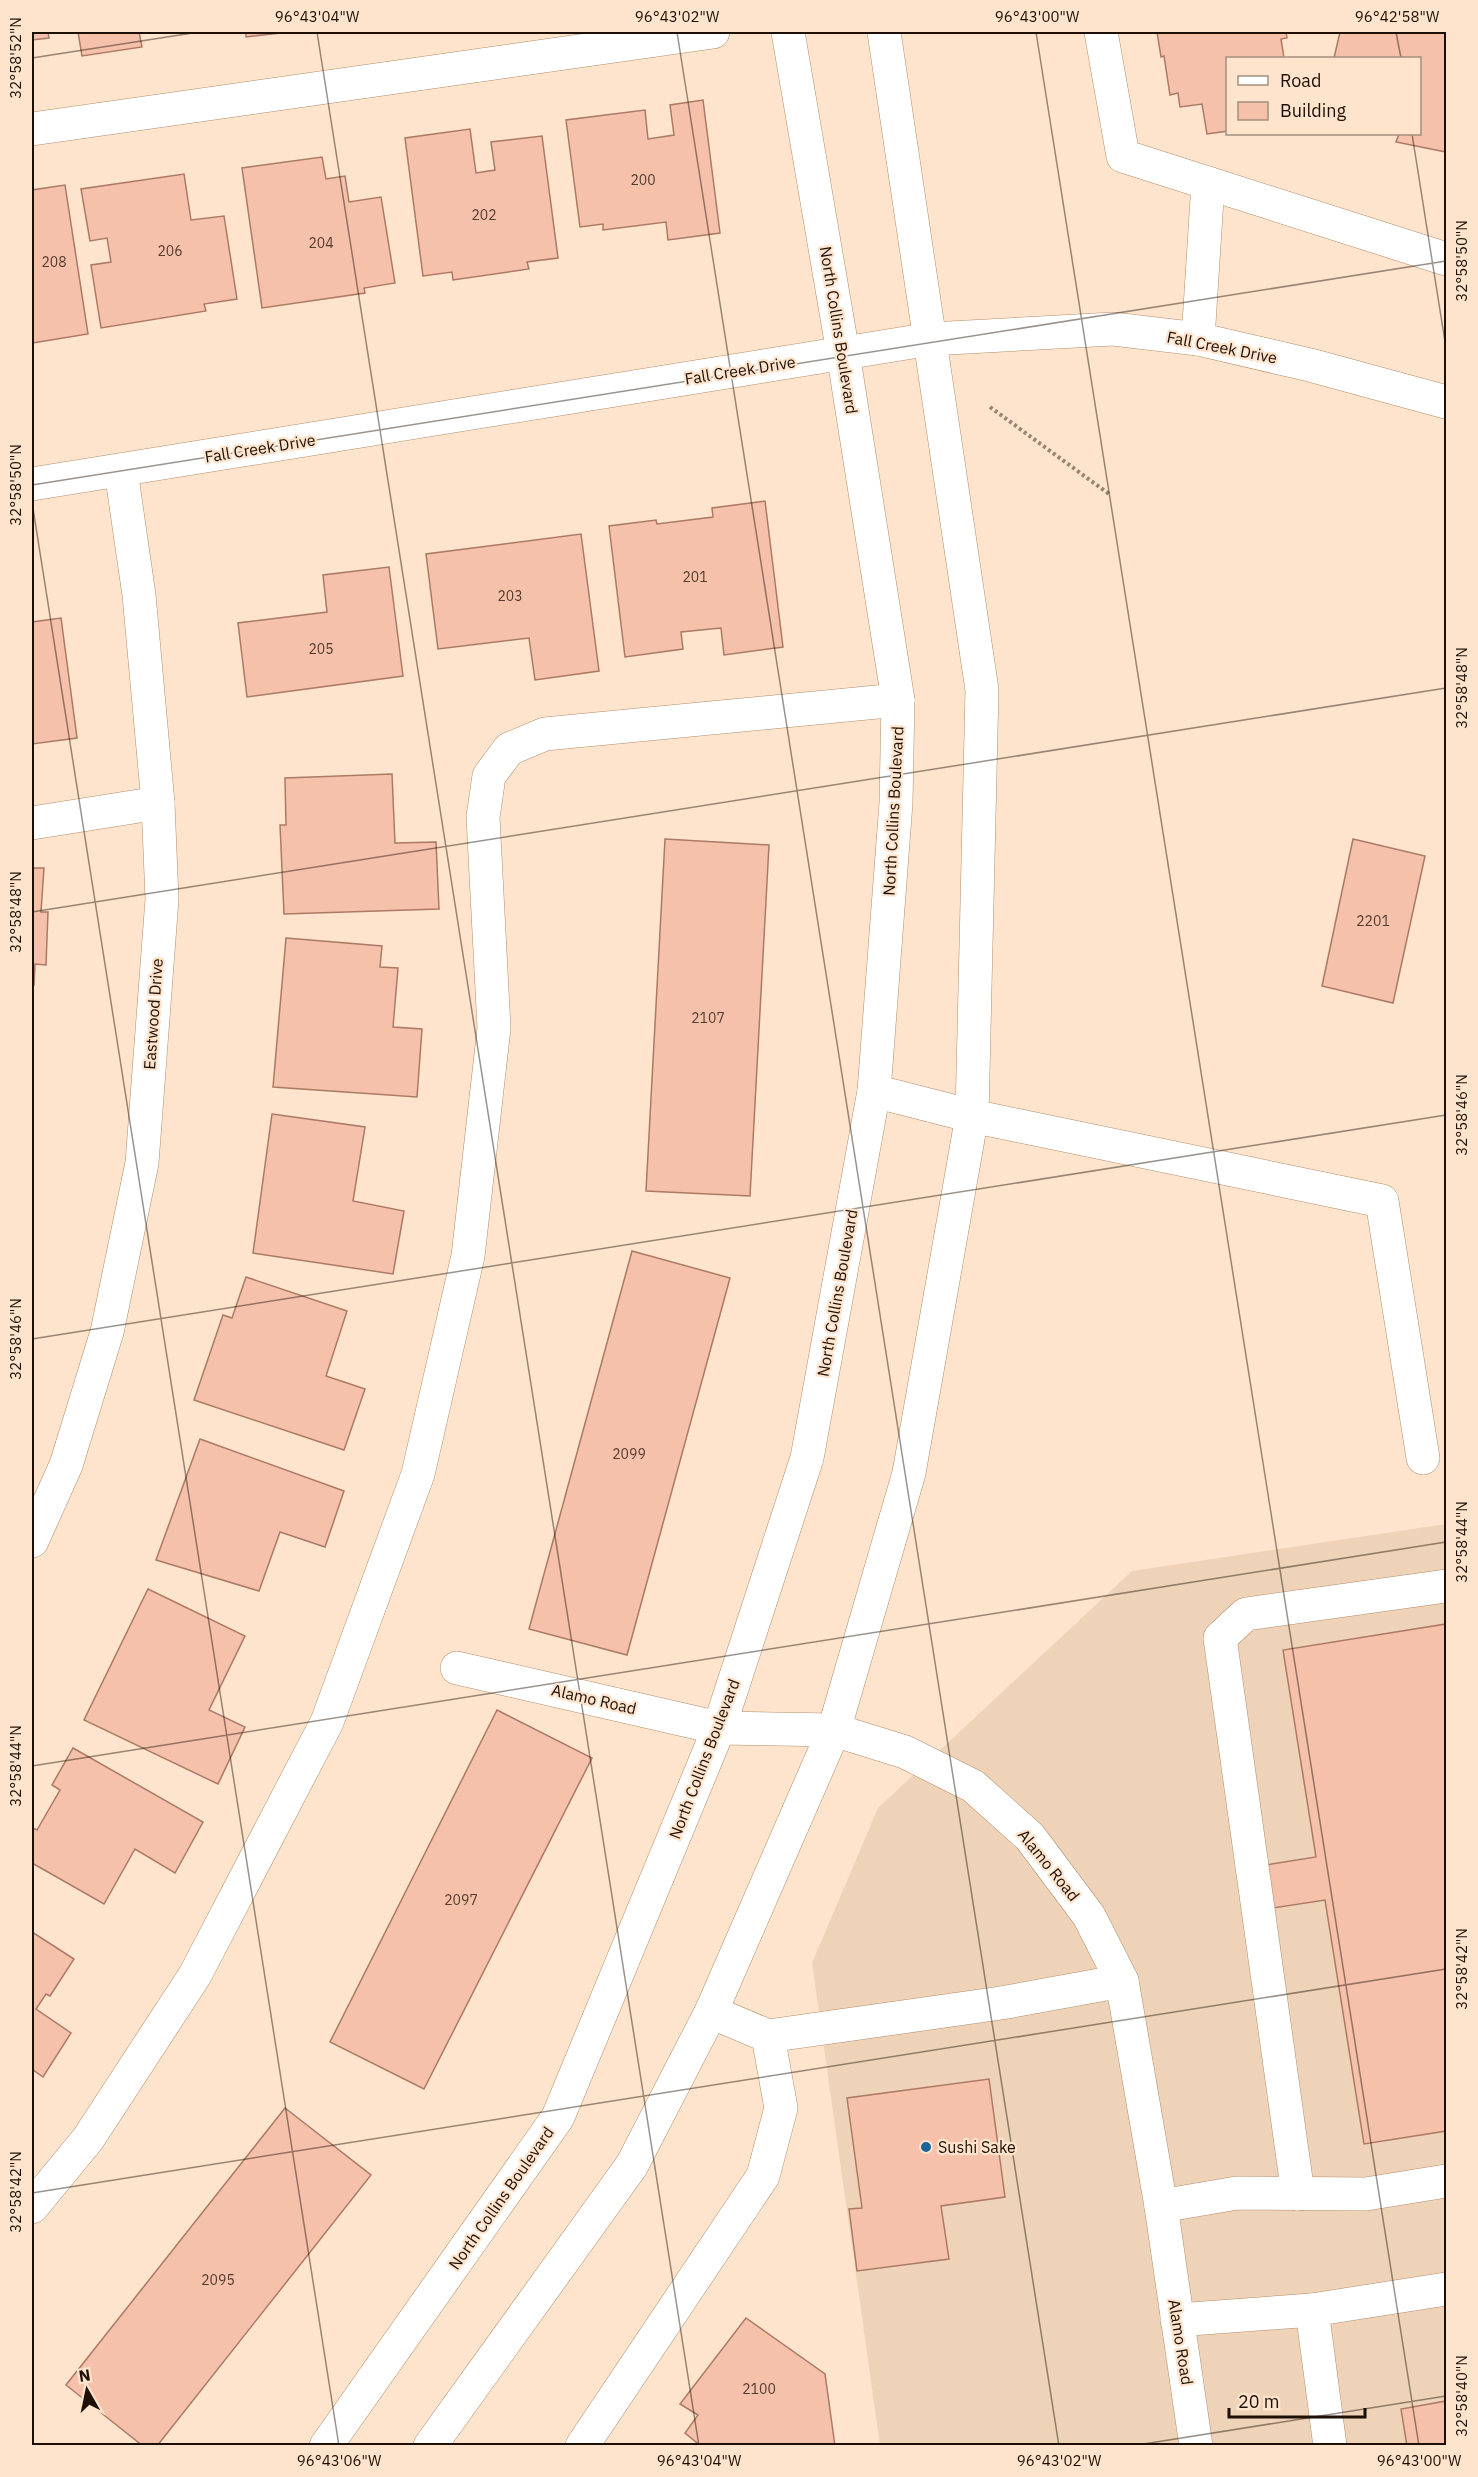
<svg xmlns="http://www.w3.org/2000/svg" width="1478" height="2477" font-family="'IBM Plex Sans',sans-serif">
<rect width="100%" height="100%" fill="#fee4cd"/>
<polygon fill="#efd3b9" points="1446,1524 1446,2445 880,2445 812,1963 878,1808 1132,1571"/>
<g fill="#f6c1ab" stroke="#ab7a65" stroke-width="1.5">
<polygon points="32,32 48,32 49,38 32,40"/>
<polygon points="78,32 139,32 142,47 82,56"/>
<polygon points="246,32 290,32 246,37"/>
<polygon points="1157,32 1286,32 1287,38 1281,39 1284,58 1228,58 1228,131 1207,134 1202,104 1180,107 1178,93 1170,95 1164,56 1161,57"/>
<polygon points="1340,32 1446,32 1446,152 1396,142 1399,134 1420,134 1420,58 1334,58"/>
<polygon points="703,100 720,233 668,240 666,222 603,230 603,224 580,227 566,120 645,110 648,139 674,135 670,105"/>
<polygon points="470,129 476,173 495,170 491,142 542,136 558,258 527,262 529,269 453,280 452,272 423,276 405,138"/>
<polygon points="322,157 326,179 345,176 349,202 381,197 395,283 364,288 365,293 262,308 242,168"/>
<polygon points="184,174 191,220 224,216 237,299 204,304 206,311 101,328 91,265 111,262 107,238 90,241 81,189"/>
<polygon points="65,185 88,334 32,343 32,190"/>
<polygon points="765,501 783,647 724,655 721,628 681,632 683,649 625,657 609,526 656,520 657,524 713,517 712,508"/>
<polygon points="581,534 599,671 535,680 529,638 438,649 426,554"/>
<polygon points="389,567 403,676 247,697 238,623 327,612 323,575"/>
<polygon points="61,618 77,738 32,744 32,622"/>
<polygon points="392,774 395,843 436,842 439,909 284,914 280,825 286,825 285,778"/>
<polygon points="665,839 769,845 750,1196 646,1191"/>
<polygon points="1353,839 1425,856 1393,1003 1322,986"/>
<polygon points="32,868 44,868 41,912 48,912 46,965 35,964 34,985 32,985"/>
<polygon points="286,938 382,946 380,967 398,968 393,1027 422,1029 417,1097 273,1087"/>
<polygon points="272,1114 365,1127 353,1201 404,1211 393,1274 253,1253"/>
<polygon points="632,1251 730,1278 627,1655 529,1629"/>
<polygon points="246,1277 347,1311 326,1376 365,1389 344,1450 194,1400 223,1315 232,1318"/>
<polygon points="200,1439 344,1491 325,1547 280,1532 259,1591 156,1560"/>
<polygon points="148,1589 245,1636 209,1710 245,1727 218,1784 84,1720"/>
<polygon points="1446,1624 1446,2131 1364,2144 1325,1900 1273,1908 1266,1865 1316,1857 1283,1650"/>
<polygon points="497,1710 592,1758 424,2089 330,2042"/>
<polygon points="73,1748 203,1822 175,1873 135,1849 104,1904 32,1863 32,1830 33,1828 37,1830 60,1790 52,1785"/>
<polygon points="32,1932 74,1959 50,1996 46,1994 36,2009 71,2033 43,2077 32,2069"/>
<polygon points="989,2079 1005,2197 941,2206 949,2259 857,2271 849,2209 862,2208 847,2098"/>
<polygon points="285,2108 371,2175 157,2446 143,2446 66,2385"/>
<polygon points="746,2318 825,2374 835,2446 701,2446 685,2433 698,2415 680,2404"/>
<polygon points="1446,2401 1446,2446 1407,2446 1401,2409"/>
</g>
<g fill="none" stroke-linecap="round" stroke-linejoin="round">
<defs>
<g id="minor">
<polyline points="1101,32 1123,156 1446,259"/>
<polyline points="32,129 713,32"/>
<polyline points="1198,339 1208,183"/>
<polyline points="32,484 931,339 1113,329 1198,339 1310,365 1446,402"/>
<polyline points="32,823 158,803"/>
<polyline points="972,1116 1382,1201 1423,1458"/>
<polyline points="32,1541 66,1465 107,1332 142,1163 162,899 158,803 139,595 121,471"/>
<polyline points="457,1668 719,1728 834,1730 905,1752 973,1786 1030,1837 1089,1916 1122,1981 1161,2206 1196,2446"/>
<polyline points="768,2036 1001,2003 1122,1981"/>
<polyline points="1298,2194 1220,1638 1246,1614 1446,1586"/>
<polyline points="1161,2206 1237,2193 1366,2194 1446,2181"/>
<polyline points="32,2207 88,2139 195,1975 327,1722 418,1474 468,1256 494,1028 483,817 489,776 509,749 545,734 898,700"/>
<polyline points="1312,2310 1446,2289"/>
<polyline points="1177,2320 1312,2310 1330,2446"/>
<polyline points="582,2446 763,2176 781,2108 768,2036 711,2012"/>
</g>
<g id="major">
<polyline points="874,1091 972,1116"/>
<polyline points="326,2446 558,2117 719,1728 807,1458 874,1091 896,803 898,700 843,353 788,32"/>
<polyline points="430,2446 632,2165 711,2012 834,1730 909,1473 972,1116 982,690 884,32"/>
</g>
</defs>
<use href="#minor" stroke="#b48d69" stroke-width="34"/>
<use href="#major" stroke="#b48d69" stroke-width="34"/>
<polyline stroke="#988472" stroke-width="4" stroke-dasharray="3 3" stroke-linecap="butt" points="990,407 1109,494"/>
<use href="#minor" stroke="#fff" stroke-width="33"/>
<use href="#major" stroke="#fff" stroke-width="33"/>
</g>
<path fill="none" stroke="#1d0f03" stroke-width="1.5" stroke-opacity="0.45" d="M317,32L699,2446M677,32L1059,2446M1036,32L1419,2446M1396,32L1401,58M32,58L199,32M1412,134L1446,348M32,485L1446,261M32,502L339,2446M32,912L1446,688M32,1339L1446,1115M32,1766L1446,1542M32,2193L1446,1969M1131,2446L1446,2396"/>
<circle fill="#1b6599" stroke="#fee4cd" stroke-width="2" cx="926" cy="2147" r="6"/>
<g text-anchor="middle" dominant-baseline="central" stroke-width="4.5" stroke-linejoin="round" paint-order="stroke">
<g font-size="14" fill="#533c2d">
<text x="643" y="180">200</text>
<text x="484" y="215">202</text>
<text x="321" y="243">204</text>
<text x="170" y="251">206</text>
<text x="54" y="262">208</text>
<text x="695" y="577">201</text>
<text x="510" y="596">203</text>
<text x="321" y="649">205</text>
<text x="1373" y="921">2201</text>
<text x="708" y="1018">2107</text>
<text x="629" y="1454">2099</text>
<text x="461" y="1900">2097</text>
<text x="218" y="2280">2095</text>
<text x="759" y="2389">2100</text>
</g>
<g font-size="16" fill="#1d0f03" stroke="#fee4cd">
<text transform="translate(839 330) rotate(81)">North Collins Boulevard</text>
<text transform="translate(1222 347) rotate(11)">Fall Creek Drive</text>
<text transform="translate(740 370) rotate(-9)">Fall Creek Drive</text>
<text transform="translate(260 448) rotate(-9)">Fall Creek Drive</text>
<text transform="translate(893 811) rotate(-87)">North Collins Boulevard</text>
<text transform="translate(153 1014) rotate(-86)">Eastwood Drive</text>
<text transform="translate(837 1293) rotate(-80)">North Collins Boulevard</text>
<text transform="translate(594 1699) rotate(13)">Alamo Road</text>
<text transform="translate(704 1759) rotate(-69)">North Collins Boulevard</text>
<text transform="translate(1049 1865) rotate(51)">Alamo Road</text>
<text transform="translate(501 2198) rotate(-55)">North Collins Boulevard</text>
<text transform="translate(1181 2342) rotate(81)">Alamo Road</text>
</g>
<g font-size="16" fill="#1d0f03" stroke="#fee4cd" text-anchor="start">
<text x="938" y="2147">Sushi Sake</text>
</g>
</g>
<rect width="1478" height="2477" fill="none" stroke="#fee4cd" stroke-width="66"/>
<rect x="1226" y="57" width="195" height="78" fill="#fee4cd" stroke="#a48f7c" stroke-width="1.5"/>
<rect x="1238" y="76" width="30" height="9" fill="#ffffff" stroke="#a48f7c" stroke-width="1.5"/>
<text x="1280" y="87" font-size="18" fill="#1d0f03">Road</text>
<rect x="1238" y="102" width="30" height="18" fill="#f6c1ab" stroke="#a48f7c" stroke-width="1.5"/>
<text x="1280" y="117" font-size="18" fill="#1d0f03">Building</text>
<g transform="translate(87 2390) rotate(351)" stroke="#fee4cd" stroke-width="4.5" paint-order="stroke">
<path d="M0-4.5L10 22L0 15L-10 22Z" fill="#1d0f03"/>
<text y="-9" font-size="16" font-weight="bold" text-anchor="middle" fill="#1d0f03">N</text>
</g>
<path d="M1229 2408v9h136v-9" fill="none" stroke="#1d0f03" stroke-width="3"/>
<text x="1238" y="2408" font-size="18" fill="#1d0f03" stroke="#fee4cd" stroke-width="4.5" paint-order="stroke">20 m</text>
<rect x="33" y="33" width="1412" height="2411" fill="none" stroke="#1d0f03" stroke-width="2"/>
<g font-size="15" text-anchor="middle" fill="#1d0f03">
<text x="317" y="22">96°43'04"W</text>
<text x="677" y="22">96°43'02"W</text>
<text x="1037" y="22">96°43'00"W</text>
<text x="1397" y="22">96°42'58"W</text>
<text transform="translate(16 58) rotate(-90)" y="5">32°58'52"N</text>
<text transform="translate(1462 261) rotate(-90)" y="5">32°58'50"N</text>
<text transform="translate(16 485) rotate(-90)" y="5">32°58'50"N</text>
<text transform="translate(1462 688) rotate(-90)" y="5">32°58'48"N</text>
<text transform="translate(16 912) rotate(-90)" y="5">32°58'48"N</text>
<text transform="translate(1462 1115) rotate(-90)" y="5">32°58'46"N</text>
<text transform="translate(16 1339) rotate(-90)" y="5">32°58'46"N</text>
<text transform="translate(1462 1542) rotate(-90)" y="5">32°58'44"N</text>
<text transform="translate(16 1766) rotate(-90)" y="5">32°58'44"N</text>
<text transform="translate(1462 1969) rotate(-90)" y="5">32°58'42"N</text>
<text transform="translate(16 2192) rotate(-90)" y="5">32°58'42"N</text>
<text transform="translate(1462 2396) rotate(-90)" y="5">32°58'40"N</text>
<text x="339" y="2466">96°43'06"W</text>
<text x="699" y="2466">96°43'04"W</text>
<text x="1059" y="2466">96°43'02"W</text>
<text x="1419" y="2466">96°43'00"W</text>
</g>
</svg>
